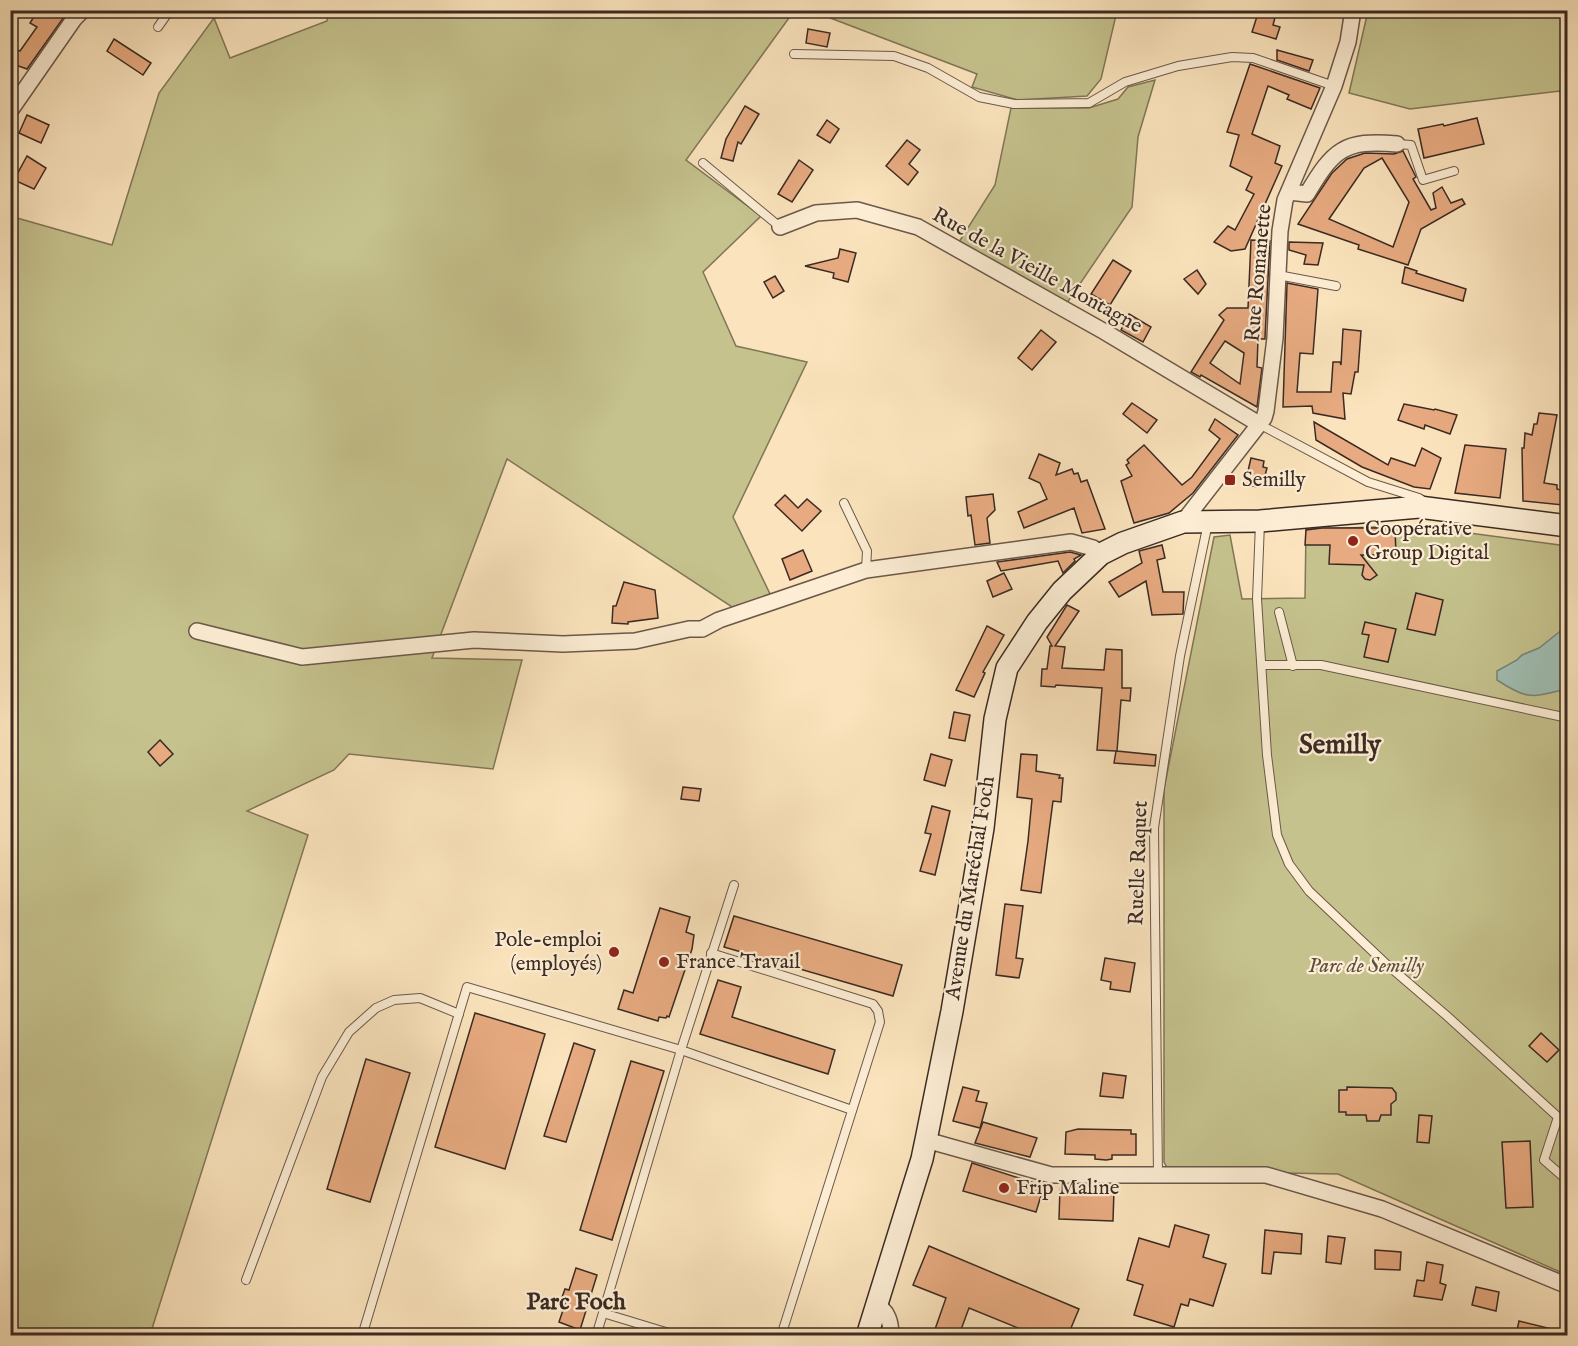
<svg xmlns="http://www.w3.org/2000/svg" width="1578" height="1346" font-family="'IM FELL English',serif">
<rect width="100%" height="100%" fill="#fbe4bd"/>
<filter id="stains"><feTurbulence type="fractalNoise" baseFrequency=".00333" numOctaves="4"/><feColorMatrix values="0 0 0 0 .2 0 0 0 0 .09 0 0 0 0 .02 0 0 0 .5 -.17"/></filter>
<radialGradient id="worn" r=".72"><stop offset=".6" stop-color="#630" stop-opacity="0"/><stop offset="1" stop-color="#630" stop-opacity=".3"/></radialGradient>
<g fill="#c5c28d" stroke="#807658" stroke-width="1.5">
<polygon points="329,11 794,11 686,160 761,216 703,272 736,346 807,362 733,517 771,596 732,607 507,459 432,658 522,660 493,769 349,754 334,770 247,811 308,835 150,1335 11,1335 10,216 112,245 159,93 214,18 230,58 327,21"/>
<polygon points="812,11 1117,10 1117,11 1101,79 1087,96 1018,100 972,87 977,74"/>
<polygon points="1368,11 1567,11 1567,120 1560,91 1410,109 1349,93"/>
<polygon points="1155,80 1138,137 1132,207 1067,303 959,242 995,185 1011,108 1089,108 1118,99 1128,87"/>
<polygon points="1416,526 1567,546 1567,1275 1338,1174 1169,1171 1164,1162 1164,789 1214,537 1230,535 1242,599 1305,598 1306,529"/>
</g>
<path fill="#9fbeb3" stroke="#778379" stroke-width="1.5" d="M1567,621V689C1532,697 1529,701 1497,680V671L1517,660L1522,655L1539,648L1563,629Z"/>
<g fill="#e8ab81" stroke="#3b2a23" stroke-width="1.5" fill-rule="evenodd">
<polygon points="38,10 69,10 27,69 10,63 10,47 20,51 37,27 30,23"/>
<polygon points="1259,10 1277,10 1273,25 1280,27 1276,39 1252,32"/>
<polygon points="808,29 830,33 827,47 806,43"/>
<polygon points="114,39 151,63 143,75 107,51"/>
<polygon points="1277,50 1313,60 1309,71 1277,60"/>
<polygon points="1250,64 1320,88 1311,109 1287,99 1289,95 1268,86 1252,134 1280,146 1275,163 1282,166 1245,249 1231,251 1214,242 1228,226 1235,230 1254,194 1246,190 1252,177 1230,166 1239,135 1227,132"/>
<polygon points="745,106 759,114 741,144 738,142 733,161 721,158 726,139"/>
<polygon points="27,115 49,125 41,143 19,133"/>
<polygon points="1477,118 1484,144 1424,158 1418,129 1443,124 1444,126"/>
<polygon points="827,120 839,129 830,143 817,135"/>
<polygon points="907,140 920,150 909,164 918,172 908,185 886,166"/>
<path d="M1403,151L1416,177L1413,179L1431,210L1436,208L1433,193L1442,187L1451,203L1462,199L1465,204L1421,229L1408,265L1358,249L1359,245L1298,224L1332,173L1347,159L1365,153L1394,154ZM1382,158L1409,202L1393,247L1329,219L1364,168Z"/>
<polygon points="27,156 46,168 34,189 14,180"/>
<polygon points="799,160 813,170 792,202 778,194"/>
<path d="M1251,240L1270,241L1265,337V339H1258L1257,367L1262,368L1257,407L1201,375L1200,377L1191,372L1224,320L1219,315L1227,308H1248ZM1225,341L1244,353L1240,384L1210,363Z"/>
<polygon points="1289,242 1323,243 1318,265 1304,264 1306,255 1289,250"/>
<polygon points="840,249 856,253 848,282 833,278 834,273 805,266 838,258"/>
<polygon points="1113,260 1131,271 1110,305 1091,294"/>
<polygon points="1405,267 1417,271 1416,273 1466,289 1463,301 1402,283"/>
<polygon points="1197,270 1206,284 1198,294 1184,279"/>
<polygon points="775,276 784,291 773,298 764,282"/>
<polygon points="1287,283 1318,289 1313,354 1300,353 1297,392 1331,392 1333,362 1340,362 1341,365 1343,329 1361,331 1358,372 1355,372 1351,394 1343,393 1345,419 1313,413 1312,406 1283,407"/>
<polygon points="1129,314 1151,327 1143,342 1121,330"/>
<polygon points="1041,330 1056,342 1032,370 1018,358"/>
<polygon points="1132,403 1157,420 1147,433 1123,414"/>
<polygon points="1404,404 1434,410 1435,409 1457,415 1450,434 1425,425 1424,429 1398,420"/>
<polygon points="1539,413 1557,415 1544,483 1557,485 1557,489 1564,491 1563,505 1523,501 1522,448 1524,448 1525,433 1532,435 1534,424 1537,424"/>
<polygon points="1215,419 1238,435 1193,493 1169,513 1134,523 1121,481 1132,476 1126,465 1129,463 1127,460 1144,445 1182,485 1192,477 1220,439 1209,430"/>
<polygon points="1314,422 1388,465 1391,458 1415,466 1422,448 1441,458 1430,489 1414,487 1362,467 1316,440"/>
<polygon points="1465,445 1506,449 1500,498 1455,493"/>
<polygon points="1039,454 1060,463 1056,475 1072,469 1074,474 1078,473 1081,482 1087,480 1105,529 1082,533 1074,508 1024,528 1018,512 1047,499 1040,483 1029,478"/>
<polygon points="1251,458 1264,461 1263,467 1267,468 1263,483 1258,481 1257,487 1245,484"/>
<polygon points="993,494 995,510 987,518 990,543 975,545 971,515 968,516 966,497"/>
<polygon points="785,495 798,508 807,499 821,511 802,531 775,505"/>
<polygon points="1322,528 1395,528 1396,555 1361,555 1377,575 1370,580 1365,579 1362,575 1364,565 1329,564 1330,545 1305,545 1306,530"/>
<polygon points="1162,545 1165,558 1157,560 1163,592 1184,592 1183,614 1152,615 1146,581 1119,597 1109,582 1142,563 1139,551"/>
<polygon points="803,550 812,571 790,580 782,559"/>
<polygon points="1070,552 1081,555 1074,559 1075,561 1063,573 1058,561 1001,571 997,562"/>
<polygon points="1004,573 1012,589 993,597 987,581"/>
<polygon points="624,582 655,590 658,618 628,622 628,624 612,623 613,606 616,606"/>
<polygon points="1416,593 1443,600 1435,635 1407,629"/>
<polygon points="1067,605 1079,611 1055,646 1065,647 1062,668 1104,670 1106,649 1122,650 1122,688 1131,688 1130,701 1121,700 1117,751 1156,755 1155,766 1114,763 1116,751 1097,750 1102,688 1056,685 1055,687 1041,686 1042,669 1047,669 1050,646 1052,646 1047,637"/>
<polygon points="1365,622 1396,629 1388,662 1364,657 1369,635 1362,634"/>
<polygon points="987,626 1004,635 983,672 985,673 974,697 956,690"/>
<polygon points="954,712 970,715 965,741 949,738"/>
<polygon points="160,740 173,754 160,766 148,752"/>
<polygon points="931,754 952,760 945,786 924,780"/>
<polygon points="1021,754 1037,755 1036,771 1060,775 1059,778 1063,778 1061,802 1053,801 1041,893 1021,890 1028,841 1032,799 1017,797"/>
<polygon points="683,787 701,789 699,801 681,799"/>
<polygon points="932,806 950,811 935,875 920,871 931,834 925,833"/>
<polygon points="1005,904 1023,906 1016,958 1023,959 1019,978 996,975"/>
<polygon points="660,908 690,917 686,932 694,935 692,949 669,1017 667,1016 666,1018 659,1017 658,1021 618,1009 624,990 633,993"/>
<polygon points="734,916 902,965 893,996 724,947"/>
<polygon points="1105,958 1135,963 1130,992 1110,989 1111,982 1101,980"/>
<polygon points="718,980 741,987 732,1017 835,1050 828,1074 700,1034"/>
<polygon points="475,1013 545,1034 505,1169 435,1147"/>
<polygon points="1541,1033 1559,1050 1547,1062 1529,1046"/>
<polygon points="574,1043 595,1050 566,1142 544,1136"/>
<polygon points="366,1059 410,1073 370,1202 327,1189"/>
<polygon points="631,1061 664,1071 612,1240 580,1230"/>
<polygon points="1103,1073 1126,1076 1123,1098 1100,1096"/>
<polygon points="963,1087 979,1091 976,1101 987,1103 980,1128 953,1121"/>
<polygon points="1347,1087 1392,1088 1396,1093 1396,1100 1391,1104 1391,1115 1381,1115 1379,1121 1367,1121 1366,1115 1346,1115 1346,1112 1339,1112 1339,1090 1347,1090"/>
<polygon points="1419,1115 1432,1116 1429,1143 1417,1142"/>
<polygon points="983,1122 1037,1138 1030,1157 975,1143"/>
<polygon points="1078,1129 1131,1130 1131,1134 1136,1134 1136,1155 1112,1155 1112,1159 1106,1160 1095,1159 1095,1155 1065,1154 1066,1132"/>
<polygon points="1530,1141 1533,1207 1506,1208 1502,1142"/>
<polygon points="972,1163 1044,1186 1036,1212 963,1191"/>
<polygon points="1060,1188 1114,1190 1113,1221 1059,1219"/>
<polygon points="1175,1225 1209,1235 1203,1257 1226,1264 1213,1306 1190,1299 1188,1306 1181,1304 1174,1327 1134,1315 1143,1285 1127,1280 1139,1238 1169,1247"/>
<polygon points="1265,1230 1302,1234 1301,1254 1274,1252 1271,1274 1262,1273"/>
<polygon points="1328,1236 1345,1238 1341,1264 1326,1262"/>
<polygon points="929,1246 1079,1309 1068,1335 1035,1335 969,1308 959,1335 933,1335 946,1298 913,1285"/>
<polygon points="1375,1250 1401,1252 1400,1270 1375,1269"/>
<polygon points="1427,1262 1443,1265 1440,1283 1446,1285 1442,1300 1414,1296 1417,1280 1424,1281"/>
<polygon points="576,1268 597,1275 580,1330 559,1322 566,1301 561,1300 565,1289 569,1290"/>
<polygon points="1476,1287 1499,1292 1496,1311 1472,1305"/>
<polygon points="1519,1321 1560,1331 1560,1335 1516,1335"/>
</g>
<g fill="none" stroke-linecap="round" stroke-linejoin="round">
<defs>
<g id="service">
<polyline points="158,27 170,10"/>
<polyline points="794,54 894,56 928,68 979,97 1014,104 1089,103 1125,82 1178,66 1232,57 1253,58 1334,86"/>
<polyline points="1397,144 1411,145 1423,180 1454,171"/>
<polyline points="703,163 780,227"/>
<polyline points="1278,275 1336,286"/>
<polyline points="1259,424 1368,482 1419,498 1425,502"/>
<polyline points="844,503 867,551 866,570"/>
<polyline points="1260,523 1257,599 1267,755 1277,835 1289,864 1309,891 1384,962 1447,1016 1558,1117 1544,1160 1568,1181"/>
<polyline points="1279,612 1293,666"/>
<polyline points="1262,665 1321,665 1568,718"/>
<polyline points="734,885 681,1050 852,1110"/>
<polyline points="711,953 873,1004 878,1011 880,1022 781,1336"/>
<polyline points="1158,1175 1154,828 1180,656 1208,523"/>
<polyline points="246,1280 322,1077 349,1032 376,1008 394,1000 420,998 459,1014"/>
<polyline points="362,1336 467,987 681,1050 603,1313 679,1336"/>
<polyline points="596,1336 603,1313"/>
</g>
<g id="minor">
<polyline points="10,111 74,19 83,10"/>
<path d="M1289,192L1307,194C1333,150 1344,139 1397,144"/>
<polyline points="780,227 816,213 857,210 918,227 1105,332 1259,424"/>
<polyline points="1183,522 1264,418 1266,411 1275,338 1280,231 1285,200 1334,86 1348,42 1353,10"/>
<polyline points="197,631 302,657 474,640 563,644 635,641 689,629 702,629 719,620 866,570 1071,542 1093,548 1101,554"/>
<polyline points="926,1140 1051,1175 1266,1175 1382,1209 1568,1286"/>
<path d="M876,1306C888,1309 891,1324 891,1336"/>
</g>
<polyline id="secondary" points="867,1336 922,1159 926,1140 952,1011 983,828 995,719 1007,668 1037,622 1062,591 1101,554 1123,543 1183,522 1260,521 1419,507 1568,526"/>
</defs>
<use href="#service" stroke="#6b584a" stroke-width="10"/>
<use href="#minor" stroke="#6b584a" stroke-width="18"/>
<use href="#secondary" stroke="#3b2a23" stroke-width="24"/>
<use href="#service" stroke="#fcedd4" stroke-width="8"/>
<use href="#minor" stroke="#fcedd4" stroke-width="15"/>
<use href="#secondary" stroke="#fcedd4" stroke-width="21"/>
</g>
<g fill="#8f2418" stroke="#fcedd4" stroke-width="2">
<rect x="1224" y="474" width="12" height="12" rx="3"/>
<circle cx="1353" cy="541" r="6"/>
<circle cx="614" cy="952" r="6"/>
<circle cx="664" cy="962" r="6"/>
<circle cx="1004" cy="1188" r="6"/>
</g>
<g text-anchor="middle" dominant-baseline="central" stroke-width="4.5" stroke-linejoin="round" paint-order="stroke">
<g font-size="21" fill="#3b2a23" stroke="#fcedd4">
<text transform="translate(1037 271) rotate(29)">Rue de la Vieille Montagne</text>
<text transform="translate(1259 273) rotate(-85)">Rue Romanette</text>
<text transform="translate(1139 863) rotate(-88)">Ruelle Raquet</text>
<text transform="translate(971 888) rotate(-81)">Avenue du Maréchal Foch</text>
</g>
<g font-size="21" fill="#3b2a23" stroke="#fcedd4" text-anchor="start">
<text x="1242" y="480">Semilly</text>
<text x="1365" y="529">Coopérative<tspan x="1365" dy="24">Group Digital</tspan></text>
<text x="602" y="940" text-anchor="end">Pole-emploi<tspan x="602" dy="24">(employés)</tspan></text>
<text x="676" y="962">France Travail</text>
<text x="1016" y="1188">Frip Maline</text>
</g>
<g font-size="21" font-style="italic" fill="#5e503e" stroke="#fcedd4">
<text x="1366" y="966">Parc de Semilly</text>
</g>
<g font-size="24" font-weight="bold" fill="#3b2a23" stroke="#fcedd4">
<text x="576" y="1302">Parc Foch</text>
</g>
<g font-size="27" font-weight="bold" fill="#3b2a23" stroke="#fcedd4">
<text x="1340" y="746">Semilly</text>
</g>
</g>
<rect width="1578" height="1346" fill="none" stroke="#fbe4bd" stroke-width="36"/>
<rect x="12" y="12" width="1554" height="1322" fill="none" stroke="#3b2a23" stroke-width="3"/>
<rect x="18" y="18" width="1542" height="1310" fill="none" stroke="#3b2a23" stroke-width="1.5"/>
<rect width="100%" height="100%" filter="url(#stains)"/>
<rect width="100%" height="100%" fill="url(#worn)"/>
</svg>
